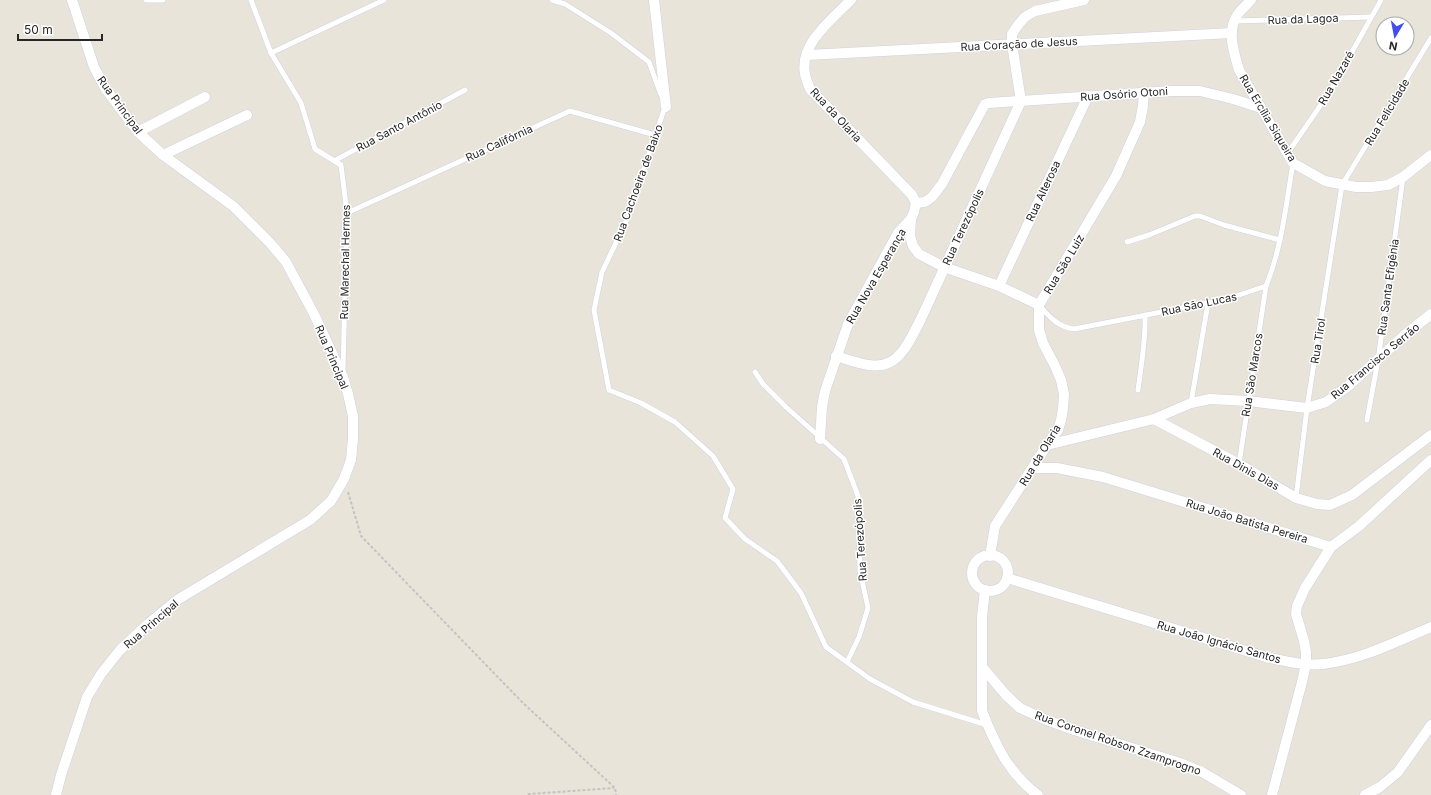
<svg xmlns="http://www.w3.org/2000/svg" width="1431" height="795" font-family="Inter,sans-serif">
<rect width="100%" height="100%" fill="#e9e4da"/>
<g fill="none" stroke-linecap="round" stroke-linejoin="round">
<defs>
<g id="service">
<polyline points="146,0 163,0"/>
<polyline points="251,0 271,53 384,0"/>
<polyline points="552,0 565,4 611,33 649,62 661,95"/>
<polyline points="1234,21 1371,17"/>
<polyline points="271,53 301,103 315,149 341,165 347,213 343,371"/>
<polyline points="665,107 625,224 602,272 594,310 609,390 641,403 675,422 713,456 733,489 725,518 745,539 777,561 801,593 826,647 870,679 913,702 987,725"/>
<polyline points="1287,154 1329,93 1381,0"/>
<polyline points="334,161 465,90"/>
<polyline points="347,213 570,111 655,135"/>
<polyline points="1127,242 1149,235 1195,216 1200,216 1224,225 1280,240"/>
<path d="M1041,307C1050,318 1059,327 1074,329L1224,300L1266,286"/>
<polyline points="755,372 763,384 786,407 844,459 858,496 860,571 868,608 859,637 847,662"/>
<path d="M1138,390C1141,366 1146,340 1145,315"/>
<polyline points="1191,403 1208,303"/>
<polyline points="1367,420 1378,360 1403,178"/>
<path d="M1239,464L1266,286C1282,247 1286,204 1293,163"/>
<polyline points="1296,498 1307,408 1342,185 1431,38"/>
</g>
<g id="minor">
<polyline points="654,0 666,107"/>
<path d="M851,0C832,19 799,44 805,74C806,79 808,84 810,89L912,195L916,203"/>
<path d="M1251,0C1247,5 1241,9 1238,14C1226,30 1234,53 1239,70L1293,163L1325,181L1356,187H1371L1388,185L1403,177L1431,155"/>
<polyline points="807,55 1232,33"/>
<polyline points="138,132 205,97"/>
<polyline points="163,155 247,115"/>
<polyline points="916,203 925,202 932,197 942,184 985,104 989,103 1172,91 1200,91 1233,99 1261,108"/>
<polyline points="911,219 910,236 913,246 919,254 944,267 999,286 1039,305"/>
<polyline points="999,286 1088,96"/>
<path d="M836,356C858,363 884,375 901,353C909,344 914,332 920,321L1021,101L1012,44V34L1018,25L1025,17L1035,11L1084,0"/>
<polyline points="1154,419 1191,403 1210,399 1248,401 1307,408 1326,402 1347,387 1406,334 1431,314"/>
<polyline points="820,439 822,407 825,391 848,324 898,233 911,219 914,212 916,203"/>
<polyline points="1047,445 1154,419 1239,464 1296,498 1317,504 1330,505 1352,495 1431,435"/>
<polyline points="1033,468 1057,468 1103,477 1331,547"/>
<circle cx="990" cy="573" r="18"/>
<polyline points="990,556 995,526 1047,445 1058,430 1061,420 1063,409 1064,394 1061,380 1055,366 1043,343 1039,330 1039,305 1116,176 1140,122 1143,106 1144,92"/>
<path d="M1007,578L1266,657C1284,661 1304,666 1323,664C1361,660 1397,641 1431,627"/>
<path d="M985,590L982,617V711C995,744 1009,774 1038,795"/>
<polyline points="983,668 1006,695 1020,708 1044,719 1071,729 1180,763 1202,772 1241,795"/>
<polyline points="56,795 61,775 87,697 101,674 120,650 148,624 177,600 310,520 331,501 344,479 351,460 353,438 353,416 348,394 343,377 314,314 286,262 271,244 233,206 163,155 138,132 105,88 94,67 72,0"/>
<polyline points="1272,795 1302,682 1306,664 1306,652 1304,641 1296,614 1297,606 1305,588 1331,547 1359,526 1431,460"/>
<polyline points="1365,795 1380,787 1398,772 1431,725"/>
</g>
</defs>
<use href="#service" stroke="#cfd0e0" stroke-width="6"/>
<use href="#minor" stroke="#cfd0e0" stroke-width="11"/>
<g stroke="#c3c3c3" stroke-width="2" stroke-dasharray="3 2" stroke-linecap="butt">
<polyline points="348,492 361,536 523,703 615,788 616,795"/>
<polyline points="528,795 529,794 614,788"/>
</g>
<use href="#service" stroke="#fff" stroke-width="5"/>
<use href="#minor" stroke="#fff" stroke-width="10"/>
</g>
<g text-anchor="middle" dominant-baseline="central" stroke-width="3" stroke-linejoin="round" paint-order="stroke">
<g font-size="11" fill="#272727" stroke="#fff">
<text transform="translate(1303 19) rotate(-2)">Rua da Lagoa</text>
<text transform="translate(1019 44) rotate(-3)">Rua Coração de Jesus</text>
<text transform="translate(1336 78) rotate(-60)">Rua Nazaré</text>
<text transform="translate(1124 94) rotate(-4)">Rua Osório Otoni</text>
<text transform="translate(120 105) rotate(54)">Rua Principal</text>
<text transform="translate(1387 112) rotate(-59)">Rua Felicidade</text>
<text transform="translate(836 115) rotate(47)">Rua da Olaria</text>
<text transform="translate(1268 118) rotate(59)">Rua Ercília Siqueira</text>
<text transform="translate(399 126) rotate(-28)">Rua Santo Antônio</text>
<text transform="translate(499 143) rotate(-25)">Rua Califórnia</text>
<text transform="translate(638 183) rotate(-70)">Rua Cachoeira de Baixo</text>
<text transform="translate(1043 191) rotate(-65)">Rua Alterosa</text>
<text transform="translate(963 227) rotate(-65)">Rua Terezópolis</text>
<text transform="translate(345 262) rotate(-89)">Rua Marechal Hermes</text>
<text transform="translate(1064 264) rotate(-59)">Rua São Luiz</text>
<text transform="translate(876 276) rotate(-60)">Rua Nova Esperança</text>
<text transform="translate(1388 287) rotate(-82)">Rua Santa Efigênia</text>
<text transform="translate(1199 304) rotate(-12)">Rua São Lucas</text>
<text transform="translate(1318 341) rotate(-81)">Rua Tirol</text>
<text transform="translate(332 357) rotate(67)">Rua Principal</text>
<text transform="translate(1375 361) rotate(-40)">Rua Francisco Serrão</text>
<text transform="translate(1252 375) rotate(-81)">Rua São Marcos</text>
<text transform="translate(1040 455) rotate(-59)">Rua da Olaria</text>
<text transform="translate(1246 469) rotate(29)">Rua Dinis Dias</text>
<text transform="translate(1247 521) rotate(17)">Rua João Batista Pereira</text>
<text transform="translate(860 540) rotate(-94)">Rua Terezópolis</text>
<text transform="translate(151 624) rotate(-41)">Rua Principal</text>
<text transform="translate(1219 642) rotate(16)">Rua João Ignácio Santos</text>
<text transform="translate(1118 743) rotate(19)">Rua Coronel Robson Zzamprogno</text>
</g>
</g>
<g transform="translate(1395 36) rotate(190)"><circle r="19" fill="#ffffff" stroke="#a9a9a9"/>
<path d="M0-3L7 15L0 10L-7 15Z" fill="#444cec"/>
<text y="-6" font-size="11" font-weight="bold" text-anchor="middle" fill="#272727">N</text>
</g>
<path d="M18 34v6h84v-6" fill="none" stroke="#272727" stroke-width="2"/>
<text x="24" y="34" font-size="12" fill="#272727" stroke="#ffffff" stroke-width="3" paint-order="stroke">50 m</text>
</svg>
